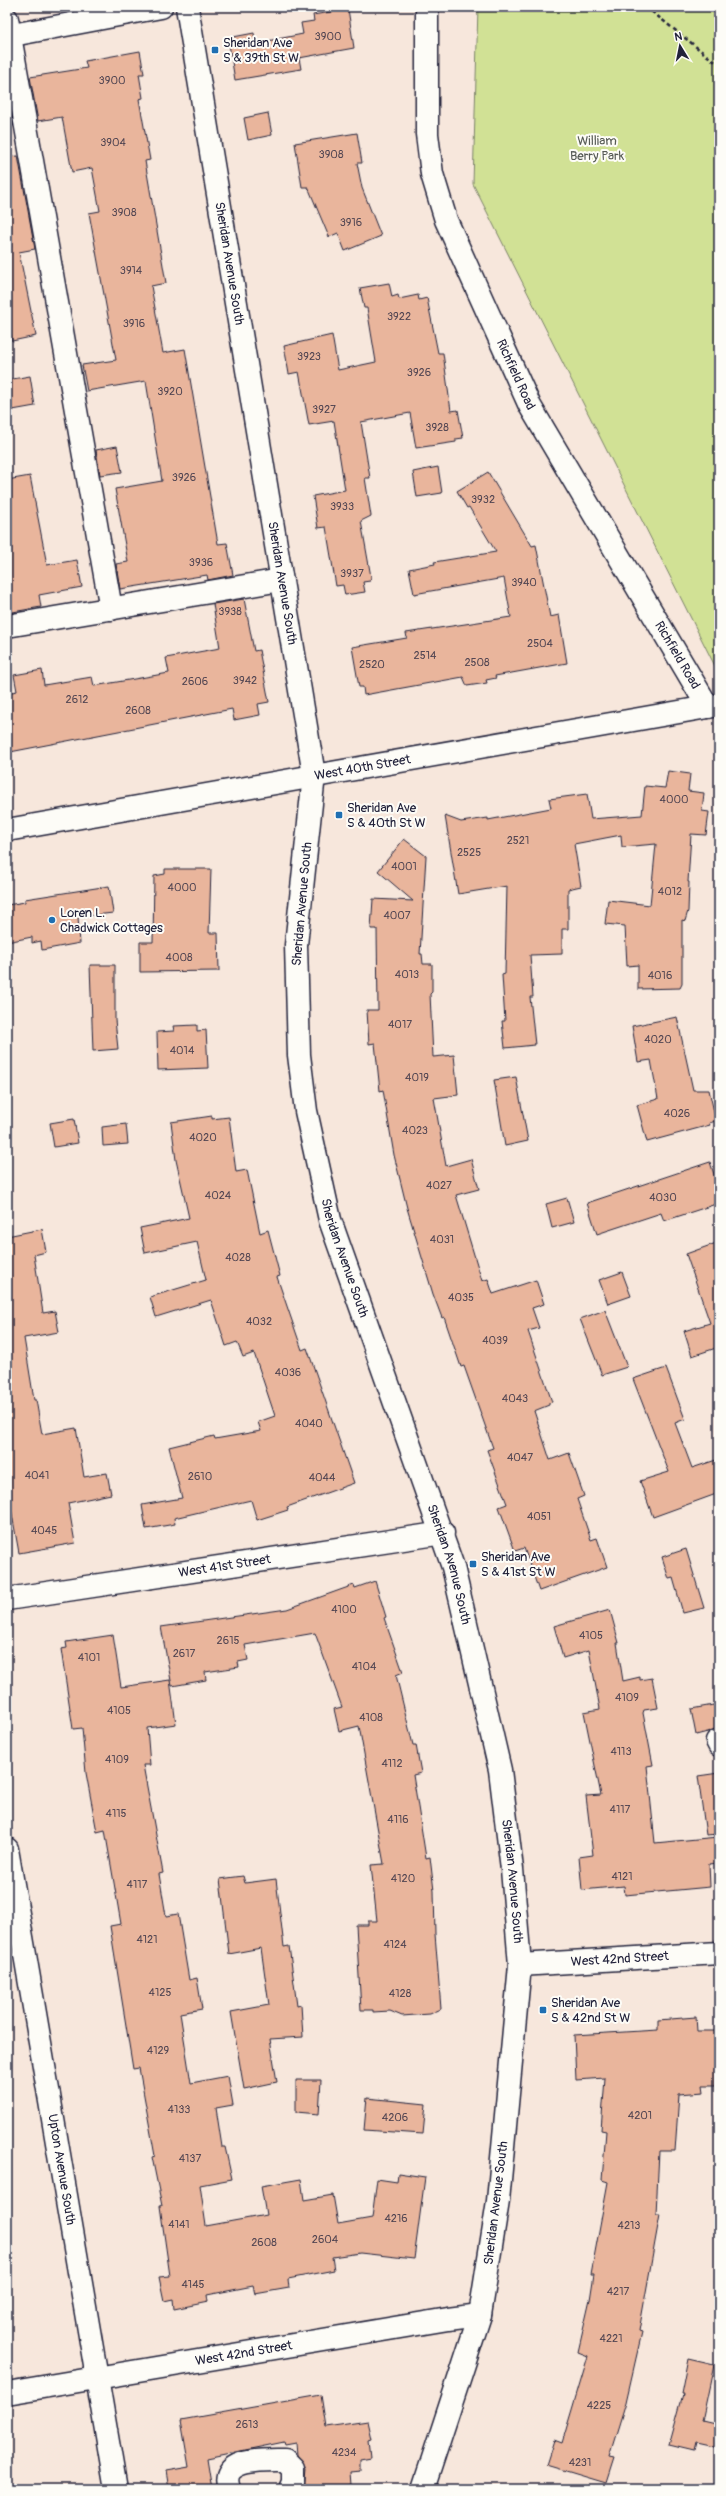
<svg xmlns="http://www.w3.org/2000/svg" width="726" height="2496" font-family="Pangolin,sans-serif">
<rect width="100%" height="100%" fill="#f7e7dc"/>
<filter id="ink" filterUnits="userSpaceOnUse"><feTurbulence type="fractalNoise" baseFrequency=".025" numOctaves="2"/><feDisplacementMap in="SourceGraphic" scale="8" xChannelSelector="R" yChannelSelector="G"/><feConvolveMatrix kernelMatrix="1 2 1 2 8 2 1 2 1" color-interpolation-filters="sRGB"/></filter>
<g filter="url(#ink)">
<polygon fill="#d1e195" stroke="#7a8268" points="478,7 719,7 719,674 473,184"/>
<g fill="#e9b59c" stroke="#22223b">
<polygon points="348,9 354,48 299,58 301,69 235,80 228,38 254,33 255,41 262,42 303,34 301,23 314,21 313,15"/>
<polygon points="140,51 144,74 139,74 143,98 139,99 150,160 145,161 166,283 151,286 163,353 185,349 218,544 227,543 233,575 208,580 207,575 120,589 116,564 128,562 115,489 162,481 146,381 87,391 82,365 116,360 89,213 100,211 92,168 72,172 62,117 38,121 30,77 87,68 85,61"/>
<polygon points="7,91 13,126 7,127"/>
<polygon points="268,113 272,135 248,140 244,118"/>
<polygon points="357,133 362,163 357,163 362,188 381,236 345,251 338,233 329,237 308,187 302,187 295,143"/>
<polygon points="18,156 35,249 19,252 36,336 12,341 7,316 7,248 11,247 7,221 7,157"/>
<polygon points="389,283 392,297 398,295 399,299 418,295 419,300 427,298 438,353 443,353 451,411 458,410 463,438 456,439 456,442 416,448 410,413 361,422 370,478 365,478 371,516 361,521 371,577 370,581 363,582 365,592 345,595 343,585 336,586 326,527 318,528 313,496 345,490 334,421 309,425 299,372 289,374 284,346 332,335 338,370 376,362 367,308 364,308 360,288"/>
<polygon points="30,376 35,406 7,411 7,380"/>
<polygon points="117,446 122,472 100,475 96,450"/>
<polygon points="438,467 442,493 417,497 413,472"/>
<polygon points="488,472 532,546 536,545 550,617 559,615 567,663 495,676 496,678 486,680 487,683 467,686 463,677 364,695 363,687 359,687 352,647 407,638 406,633 511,617 504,578 414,594 409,569 435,564 434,562 496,552 469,507 467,508 457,491"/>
<polygon points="30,476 47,565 77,560 82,587 39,595 41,607 7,613 7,480"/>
<polygon points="244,599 254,651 259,650 269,702 258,704 260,715 234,720 232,709 10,752 7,735 7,693 17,691 14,675 42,670 44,685 92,677 94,686 169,673 166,658 220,648 213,604"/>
<polygon points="668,771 690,774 688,791 704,793 702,811 709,812 706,835 691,834 688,882 689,882 688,911 685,921 682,920 682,984 680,988 638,989 638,965 627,966 625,926 605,924 608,900 650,905 656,844 622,847 621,835 574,844 581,886 568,889 568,929 562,929 562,954 530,955 533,997 530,997 535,1045 505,1048 502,1021 505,1021 502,975 505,974 507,886 458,894 445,816 461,822 488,818 488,820 551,808 549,799 587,794 591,819 642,815 645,786 665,788"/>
<polygon points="404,839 426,856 420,954 422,954 423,964 432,964 432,992 430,994 433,1057 454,1055 458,1095 434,1098 446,1166 471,1159 479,1189 456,1195 482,1281 488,1279 493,1294 536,1280 544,1304 532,1308 539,1328 528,1331 552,1402 549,1403 549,1405 534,1411 550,1460 569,1453 584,1496 577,1499 591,1540 597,1538 607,1567 539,1591 524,1548 515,1551 499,1507 507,1504 487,1450 493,1448 464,1366 461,1367 444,1317 442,1318 433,1294 407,1208 394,1155 383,1090 380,1091 375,1043 369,1044 367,1010 378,1010 377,929 371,929 373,899 413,901 378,871"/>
<polygon points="165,869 211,869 209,933 218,933 219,971 140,972 140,942 153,942 154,876 165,874"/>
<polygon points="109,886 113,913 78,917 80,943 42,950 41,941 32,943 32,937 7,942 7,905 25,902 25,899"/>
<polygon points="90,965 115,965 115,1020 118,1049 93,1051"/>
<polygon points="677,1017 693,1090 709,1090 716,1121 709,1123 710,1125 647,1142 637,1105 658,1099 651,1060 638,1062 632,1026"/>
<polygon points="197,1025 197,1031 206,1030 208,1068 158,1070 157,1032 174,1031 173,1026"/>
<polygon points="516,1077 528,1141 505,1146 494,1080"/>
<polygon points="212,1116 212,1119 229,1117 236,1172 247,1170 260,1233 268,1230 280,1276 277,1277 302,1350 307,1348 354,1483 287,1507 288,1510 257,1520 251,1500 174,1518 175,1524 146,1529 142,1505 182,1498 169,1447 214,1436 215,1439 261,1431 258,1422 275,1416 254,1353 243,1357 237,1342 226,1346 211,1300 156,1317 150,1297 206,1280 197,1242 145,1253 140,1228 189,1218 176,1160 171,1122"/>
<polygon points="74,1119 78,1143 54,1147 50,1123"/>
<polygon points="126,1124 128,1144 103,1146 102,1127"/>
<polygon points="710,1162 719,1190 719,1203 664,1221 661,1213 597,1234 587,1203"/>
<polygon points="567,1198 574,1222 552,1228 546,1204"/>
<polygon points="42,1229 46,1252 34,1255 43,1313 55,1311 59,1332 24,1338 34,1400 36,1400 42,1434 76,1428 84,1477 107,1473 111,1494 68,1503 75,1543 19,1553 7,1486 7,1236"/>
<polygon points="719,1242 719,1347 692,1356 684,1331 710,1323 686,1254"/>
<polygon points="622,1272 631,1296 608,1304 599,1280"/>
<polygon points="605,1310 627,1367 602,1375 580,1319"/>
<polygon points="666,1368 685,1419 675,1423 692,1468 719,1459 719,1493 653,1517 640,1481 669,1472 633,1379"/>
<polygon points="686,1549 704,1608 683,1613 673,1578 669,1579 662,1557"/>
<polygon points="375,1581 386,1617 384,1618 403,1672 396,1675 413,1745 416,1745 421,1773 413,1775 426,1858 430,1857 434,1891 435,1934 441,2009 430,2014 402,2016 390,2011 373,2012 373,2010 361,2010 356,1925 368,1925 368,1921 377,1921 371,1865 384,1864 359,1726 339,1731 334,1709 342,1707 315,1633 245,1645 248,1660 238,1662 239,1667 205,1672 206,1680 172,1686 161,1627 287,1609 354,1585 355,1588"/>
<polygon points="610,1610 619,1643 617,1643 623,1681 640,1677 640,1680 652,1678 658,1708 644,1710 643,1713 653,1765 647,1766 655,1843 718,1837 719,1863 709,1864 710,1887 625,1895 624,1886 582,1890 579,1857 593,1855 586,1796 601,1795 584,1712 600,1709 589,1650 563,1658 554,1626"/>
<polygon points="113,1635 121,1687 170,1680 176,1724 147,1728 150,1765 143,1765 163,1873 159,1874 166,1916 178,1914 189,1980 197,1978 202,2009 180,2013 191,2083 228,2076 233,2105 216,2108 222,2147 225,2147 232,2179 200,2185 206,2226 266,2215 261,2186 301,2179 304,2200 333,2195 338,2224 372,2218 377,2179 397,2182 398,2173 425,2177 414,2259 360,2253 332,2257 334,2270 288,2279 289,2288 255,2294 253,2286 207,2295 208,2302 174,2309 173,2299 164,2301 159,2277 170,2276 160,2206 162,2206 152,2157 155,2156 139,2068 133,2069 110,1926 121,1924 105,1830 97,1832 86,1773 82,1728 73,1729 61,1649 67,1648 66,1642"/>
<polygon points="719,1704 719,1729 696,1735 691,1709"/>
<polygon points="719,1773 719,1834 706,1835 698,1776"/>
<polygon points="243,1876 245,1883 276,1879 284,1947 289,1946 297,2006 301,2005 303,2037 270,2039 277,2082 244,2089 231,2012 269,2005 261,1948 229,1954 220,1879"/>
<polygon points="696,2017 697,2031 718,2031 719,2035 719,2085 703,2085 704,2092 679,2094 675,2151 659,2151 656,2214 660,2214 639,2331 642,2332 626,2402 609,2457 614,2458 606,2483 546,2465 554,2440 562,2443 588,2356 578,2352 590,2300 594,2274 591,2274 608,2182 602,2180 606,2131 601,2130 605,2078 576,2080 574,2035 658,2030 658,2020"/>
<polygon points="296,2080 321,2080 319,2114 296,2112"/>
<polygon points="367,2098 426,2104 423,2134 364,2130"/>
<polygon points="688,2359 714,2365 702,2421 719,2425 719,2448 696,2443 694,2451 669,2445 683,2394 681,2394"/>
<polygon points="321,2395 326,2427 368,2421 372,2439 369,2440 371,2457 360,2459 360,2471 350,2472 351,2485 343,2486 343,2489 304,2489 306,2468 297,2455 296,2443 285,2445 284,2442 207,2458 212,2489 169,2489 166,2471 189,2467 181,2420"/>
</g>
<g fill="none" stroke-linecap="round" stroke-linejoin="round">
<defs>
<g id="minor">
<path id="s1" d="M187,7L314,775L296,945L299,1055L306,1111L330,1220L453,1567L500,1770L512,1869L520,1965L498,2201L480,2315L423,2489"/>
<path id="s2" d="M427,7V134L432,174L446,220L530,406L708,707"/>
<polyline points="7,19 111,609"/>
<polyline points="7,36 161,7"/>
<polyline points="7,626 281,580"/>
<path id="s3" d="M7,830L719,705"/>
<path id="s4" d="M7,1599L443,1533"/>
<polyline points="717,1741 719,1745"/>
<path id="s5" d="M7,1849L116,2489"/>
<path id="s6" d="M520,1965L719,1953"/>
<path id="s7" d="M7,2393L448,2319L480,2315"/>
<path d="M229,2489C218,2457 265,2460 285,2460L293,2468V2482L290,2489"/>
</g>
</defs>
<use href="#minor" stroke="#22223b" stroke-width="25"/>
<polyline stroke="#22223b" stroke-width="2.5" stroke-dasharray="4 3" stroke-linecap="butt" points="646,7 719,65"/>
<use href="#minor" stroke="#fdfcf7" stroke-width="22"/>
</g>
</g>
<g fill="#1f6fb2" stroke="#fdfcf7" stroke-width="1.5">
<rect x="211" y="46" width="8" height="8" rx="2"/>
<rect x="335" y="811" width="8" height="8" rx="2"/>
<circle cx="52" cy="920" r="4"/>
<rect x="469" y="1560" width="8" height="8" rx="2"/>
<rect x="539" y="2006" width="8" height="8" rx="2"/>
</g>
<g text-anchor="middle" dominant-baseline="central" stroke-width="4" stroke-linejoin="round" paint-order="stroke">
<g font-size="11" fill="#544753">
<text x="328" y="36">3900</text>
<text x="112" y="80">3900</text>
<text x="113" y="142">3904</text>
<text x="331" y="154">3908</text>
<text x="124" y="212">3908</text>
<text x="351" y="222">3916</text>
<text x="131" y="270">3914</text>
<text x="399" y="316">3922</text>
<text x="134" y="323">3916</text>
<text x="309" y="356">3923</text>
<text x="419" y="372">3926</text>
<text x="170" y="391">3920</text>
<text x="324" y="409">3927</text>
<text x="437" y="427">3928</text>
<text x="184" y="477">3926</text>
<text x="483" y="499">3932</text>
<text x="342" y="506">3933</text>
<text x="201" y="562">3936</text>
<text x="352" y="573">3937</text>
<text x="524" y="582">3940</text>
<text x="230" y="611">3938</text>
<text x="540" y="643">2504</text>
<text x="425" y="655">2514</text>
<text x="477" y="662">2508</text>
<text x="372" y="664">2520</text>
<text x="245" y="680">3942</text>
<text x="195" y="681">2606</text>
<text x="77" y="699">2612</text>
<text x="138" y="710">2608</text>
<text x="674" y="799">4000</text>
<text x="518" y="840">2521</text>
<text x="469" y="852">2525</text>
<text x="404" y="866">4001</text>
<text x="182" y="887">4000</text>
<text x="670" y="891">4012</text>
<text x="397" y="915">4007</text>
<text x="179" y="957">4008</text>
<text x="407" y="974">4013</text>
<text x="660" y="975">4016</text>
<text x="400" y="1024">4017</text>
<text x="658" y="1039">4020</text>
<text x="182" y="1050">4014</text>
<text x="417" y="1077">4019</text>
<text x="677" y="1113">4026</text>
<text x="415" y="1130">4023</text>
<text x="203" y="1137">4020</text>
<text x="439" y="1185">4027</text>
<text x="218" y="1195">4024</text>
<text x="663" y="1197">4030</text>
<text x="442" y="1239">4031</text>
<text x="238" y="1257">4028</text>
<text x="461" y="1297">4035</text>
<text x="259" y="1321">4032</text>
<text x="495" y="1340">4039</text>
<text x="288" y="1372">4036</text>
<text x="515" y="1398">4043</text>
<text x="309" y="1423">4040</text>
<text x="520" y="1457">4047</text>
<text x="37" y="1475">4041</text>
<text x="200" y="1476">2610</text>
<text x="322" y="1477">4044</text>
<text x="539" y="1516">4051</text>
<text x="44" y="1530">4045</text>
<text x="344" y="1609">4100</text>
<text x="591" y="1635">4105</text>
<text x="228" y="1640">2615</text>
<text x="184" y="1653">2617</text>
<text x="89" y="1657">4101</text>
<text x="364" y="1666">4104</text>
<text x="627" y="1697">4109</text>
<text x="119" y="1710">4105</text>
<text x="371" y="1717">4108</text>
<text x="621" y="1751">4113</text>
<text x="117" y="1759">4109</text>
<text x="392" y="1763">4112</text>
<text x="620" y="1809">4117</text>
<text x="116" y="1813">4115</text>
<text x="398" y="1819">4116</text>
<text x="622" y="1876">4121</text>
<text x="403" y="1878">4120</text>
<text x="137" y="1884">4117</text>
<text x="147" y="1939">4121</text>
<text x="395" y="1944">4124</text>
<text x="160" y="1992">4125</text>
<text x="400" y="1993">4128</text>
<text x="158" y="2050">4129</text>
<text x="179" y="2109">4133</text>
<text x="640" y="2115">4201</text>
<text x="395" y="2117">4206</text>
<text x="190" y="2158">4137</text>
<text x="396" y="2218">4216</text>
<text x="179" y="2224">4141</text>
<text x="629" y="2225">4213</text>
<text x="325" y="2239">2604</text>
<text x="264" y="2242">2608</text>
<text x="193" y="2284">4145</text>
<text x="618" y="2291">4217</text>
<text x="611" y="2338">4221</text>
<text x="599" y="2405">4225</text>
<text x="247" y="2424">2613</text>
<text x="344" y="2452">4234</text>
<text x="580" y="2462">4231</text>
</g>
<g font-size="13" fill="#22223b" stroke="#fdfcf7" text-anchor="start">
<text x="223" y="43">Sheridan Ave<tspan x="223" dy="15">S &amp; 39th St W</tspan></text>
<text x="347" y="808">Sheridan Ave<tspan x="347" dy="15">S &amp; 40th St W</tspan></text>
<text x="60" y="913">Loren L.<tspan x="60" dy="15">Chadwick Cottages</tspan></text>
<text x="481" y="1557">Sheridan Ave<tspan x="481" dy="15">S &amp; 41st St W</tspan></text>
<text x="551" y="2003">Sheridan Ave<tspan x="551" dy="15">S &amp; 42nd St W</tspan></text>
</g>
<g font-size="13" fill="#575b56" stroke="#fdfcf7">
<text x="597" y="141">William<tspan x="597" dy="15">Berry Park</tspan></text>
</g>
<g font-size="13" fill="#22223b" stroke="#fdfcf7">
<text stroke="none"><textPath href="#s1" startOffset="260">Sheridan Avenue South</textPath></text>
<text stroke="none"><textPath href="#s2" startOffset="385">Richfield Road</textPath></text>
<text stroke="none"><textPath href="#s1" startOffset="584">Sheridan Avenue South</textPath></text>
<text stroke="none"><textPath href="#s2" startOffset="709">Richfield Road</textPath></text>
<text stroke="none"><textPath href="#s3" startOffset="361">West 40th Street</textPath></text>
<text transform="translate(302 904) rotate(-85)">Sheridan Avenue South</text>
<text stroke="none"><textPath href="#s1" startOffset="1268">Sheridan Avenue South</textPath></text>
<text stroke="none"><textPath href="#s1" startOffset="1592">Sheridan Avenue South</textPath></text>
<text stroke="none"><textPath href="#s4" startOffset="220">West 41st Street</textPath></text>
<text stroke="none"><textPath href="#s1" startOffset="1916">Sheridan Avenue South</textPath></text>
<text stroke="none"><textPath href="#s6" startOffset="100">West 42nd Street</textPath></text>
<text stroke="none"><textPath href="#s5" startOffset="325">Upton Avenue South</textPath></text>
<text transform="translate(496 2203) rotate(-83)">Sheridan Avenue South</text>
<text stroke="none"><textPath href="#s7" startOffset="240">West 42nd Street</textPath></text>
</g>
</g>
<rect width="726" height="2496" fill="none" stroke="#fdfcf7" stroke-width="24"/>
<rect x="12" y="12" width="702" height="2472" fill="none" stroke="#22223b" stroke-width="1.5" filter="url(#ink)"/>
<g transform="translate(680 46) rotate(350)" stroke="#fdfcf7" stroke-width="3" paint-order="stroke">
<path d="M0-3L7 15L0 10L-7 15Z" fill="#22223b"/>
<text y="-6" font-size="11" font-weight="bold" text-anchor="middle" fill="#22223b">N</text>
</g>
</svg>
